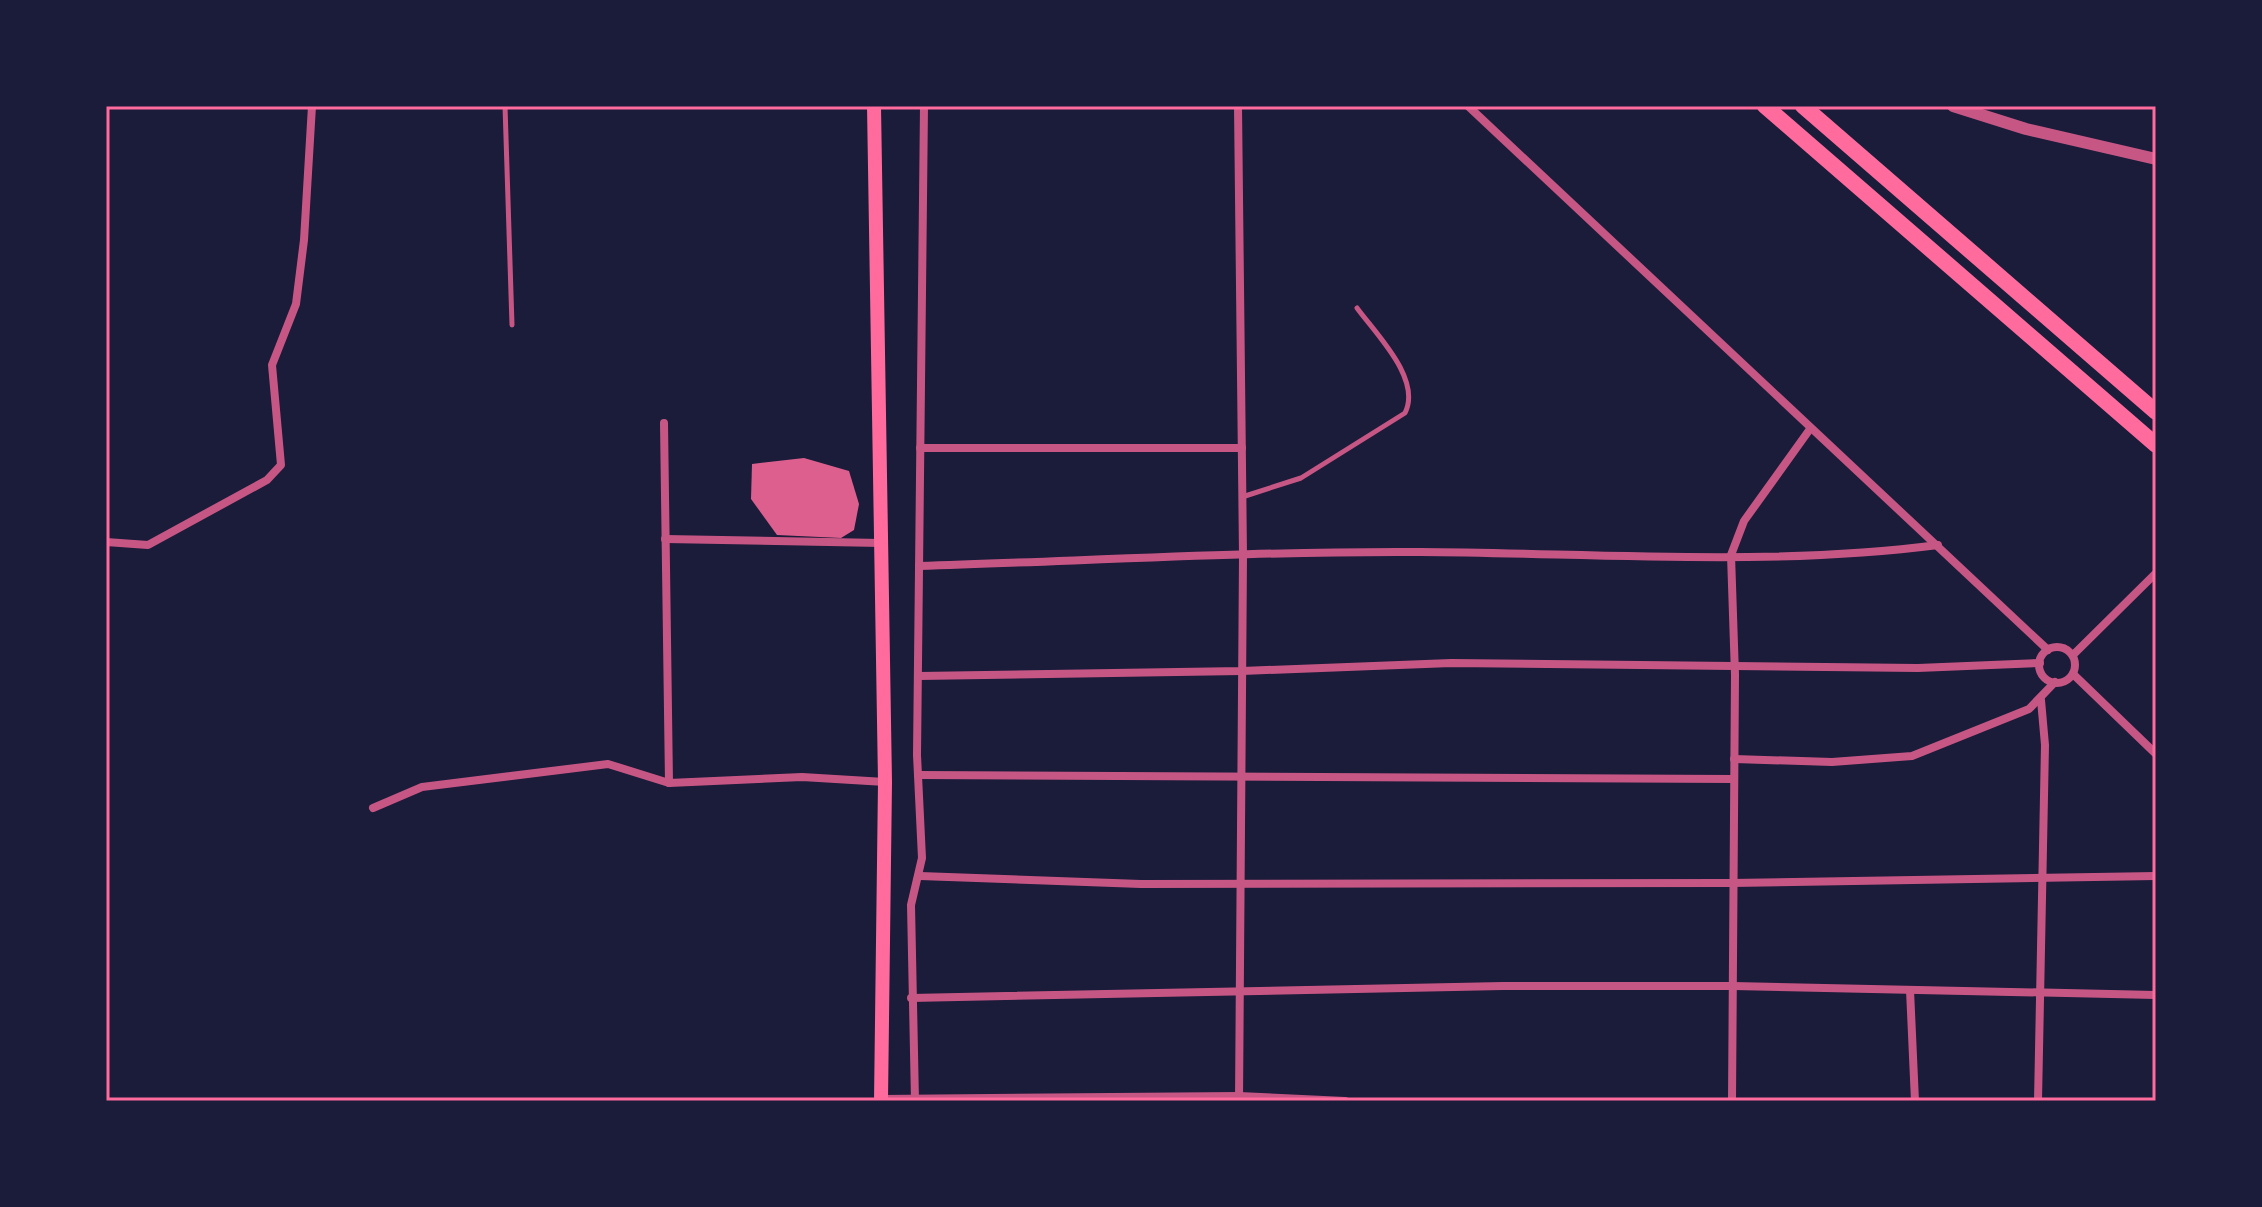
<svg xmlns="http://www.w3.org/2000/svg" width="2262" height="1207" font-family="'Public Sans',sans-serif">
<rect width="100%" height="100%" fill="#1b1b3a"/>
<polygon fill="#dd5f8e" points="804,458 849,471 859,504 854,530 841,538 777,535 751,499 752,464"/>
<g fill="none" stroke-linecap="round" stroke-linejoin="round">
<g stroke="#c65784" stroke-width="5">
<polyline points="505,106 512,325"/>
<path d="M1242,497L1301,478L1405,413C1422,379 1376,334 1357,308"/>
</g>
<g stroke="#c65784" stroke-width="8">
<polyline points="1238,106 1243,556 1239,1101"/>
<polyline points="1468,106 2048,650"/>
<polyline points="664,423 669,783"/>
<polyline points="920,448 1242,448"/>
<polyline points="665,539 881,543"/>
<polyline points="106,542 148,545 267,480 281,465 272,365 296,304 304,240 312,106"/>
<path d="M919,566C1085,561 1253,551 1420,552C1591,553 1768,567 1938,545"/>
<circle cx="2057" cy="665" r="18"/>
<polyline points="2073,655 2156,573"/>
<polyline points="2073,674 2156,754"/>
<polyline points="919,676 1242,671 1451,663 1918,668 2040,663"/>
<polyline points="1734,759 1832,762 1912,756 2029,709 2055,682"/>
<polyline points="918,775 1734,779"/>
<polyline points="373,808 422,787 608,764 669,783 802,777 885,782"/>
<polyline points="920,876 1141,884 1731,883 2156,876"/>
<polyline points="1910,990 1915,1101"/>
<polyline points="911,998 1503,986 1733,986 2156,995"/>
<polyline points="881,1099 1239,1096 1345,1101"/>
<polyline points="915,1101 911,905 922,858 917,755 924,106"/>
<polyline points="1732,1101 1735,675 1731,555 1744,521 1810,429"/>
<polyline points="2038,1101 2045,745 2041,700"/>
</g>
<polyline stroke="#c65784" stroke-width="12" points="1953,106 2026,129 2156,159"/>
<polyline stroke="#ff6b9d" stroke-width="14" points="874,106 885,782 881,1101"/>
<g stroke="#ff6b9d" stroke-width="16">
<polyline points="1765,106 2156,445"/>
<polyline points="1803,106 2156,412"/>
</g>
</g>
<rect width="2262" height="1207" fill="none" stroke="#1b1b3a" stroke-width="216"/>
<rect x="108" y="108" width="2046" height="991" fill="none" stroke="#ff6b9d" stroke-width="3"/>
</svg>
